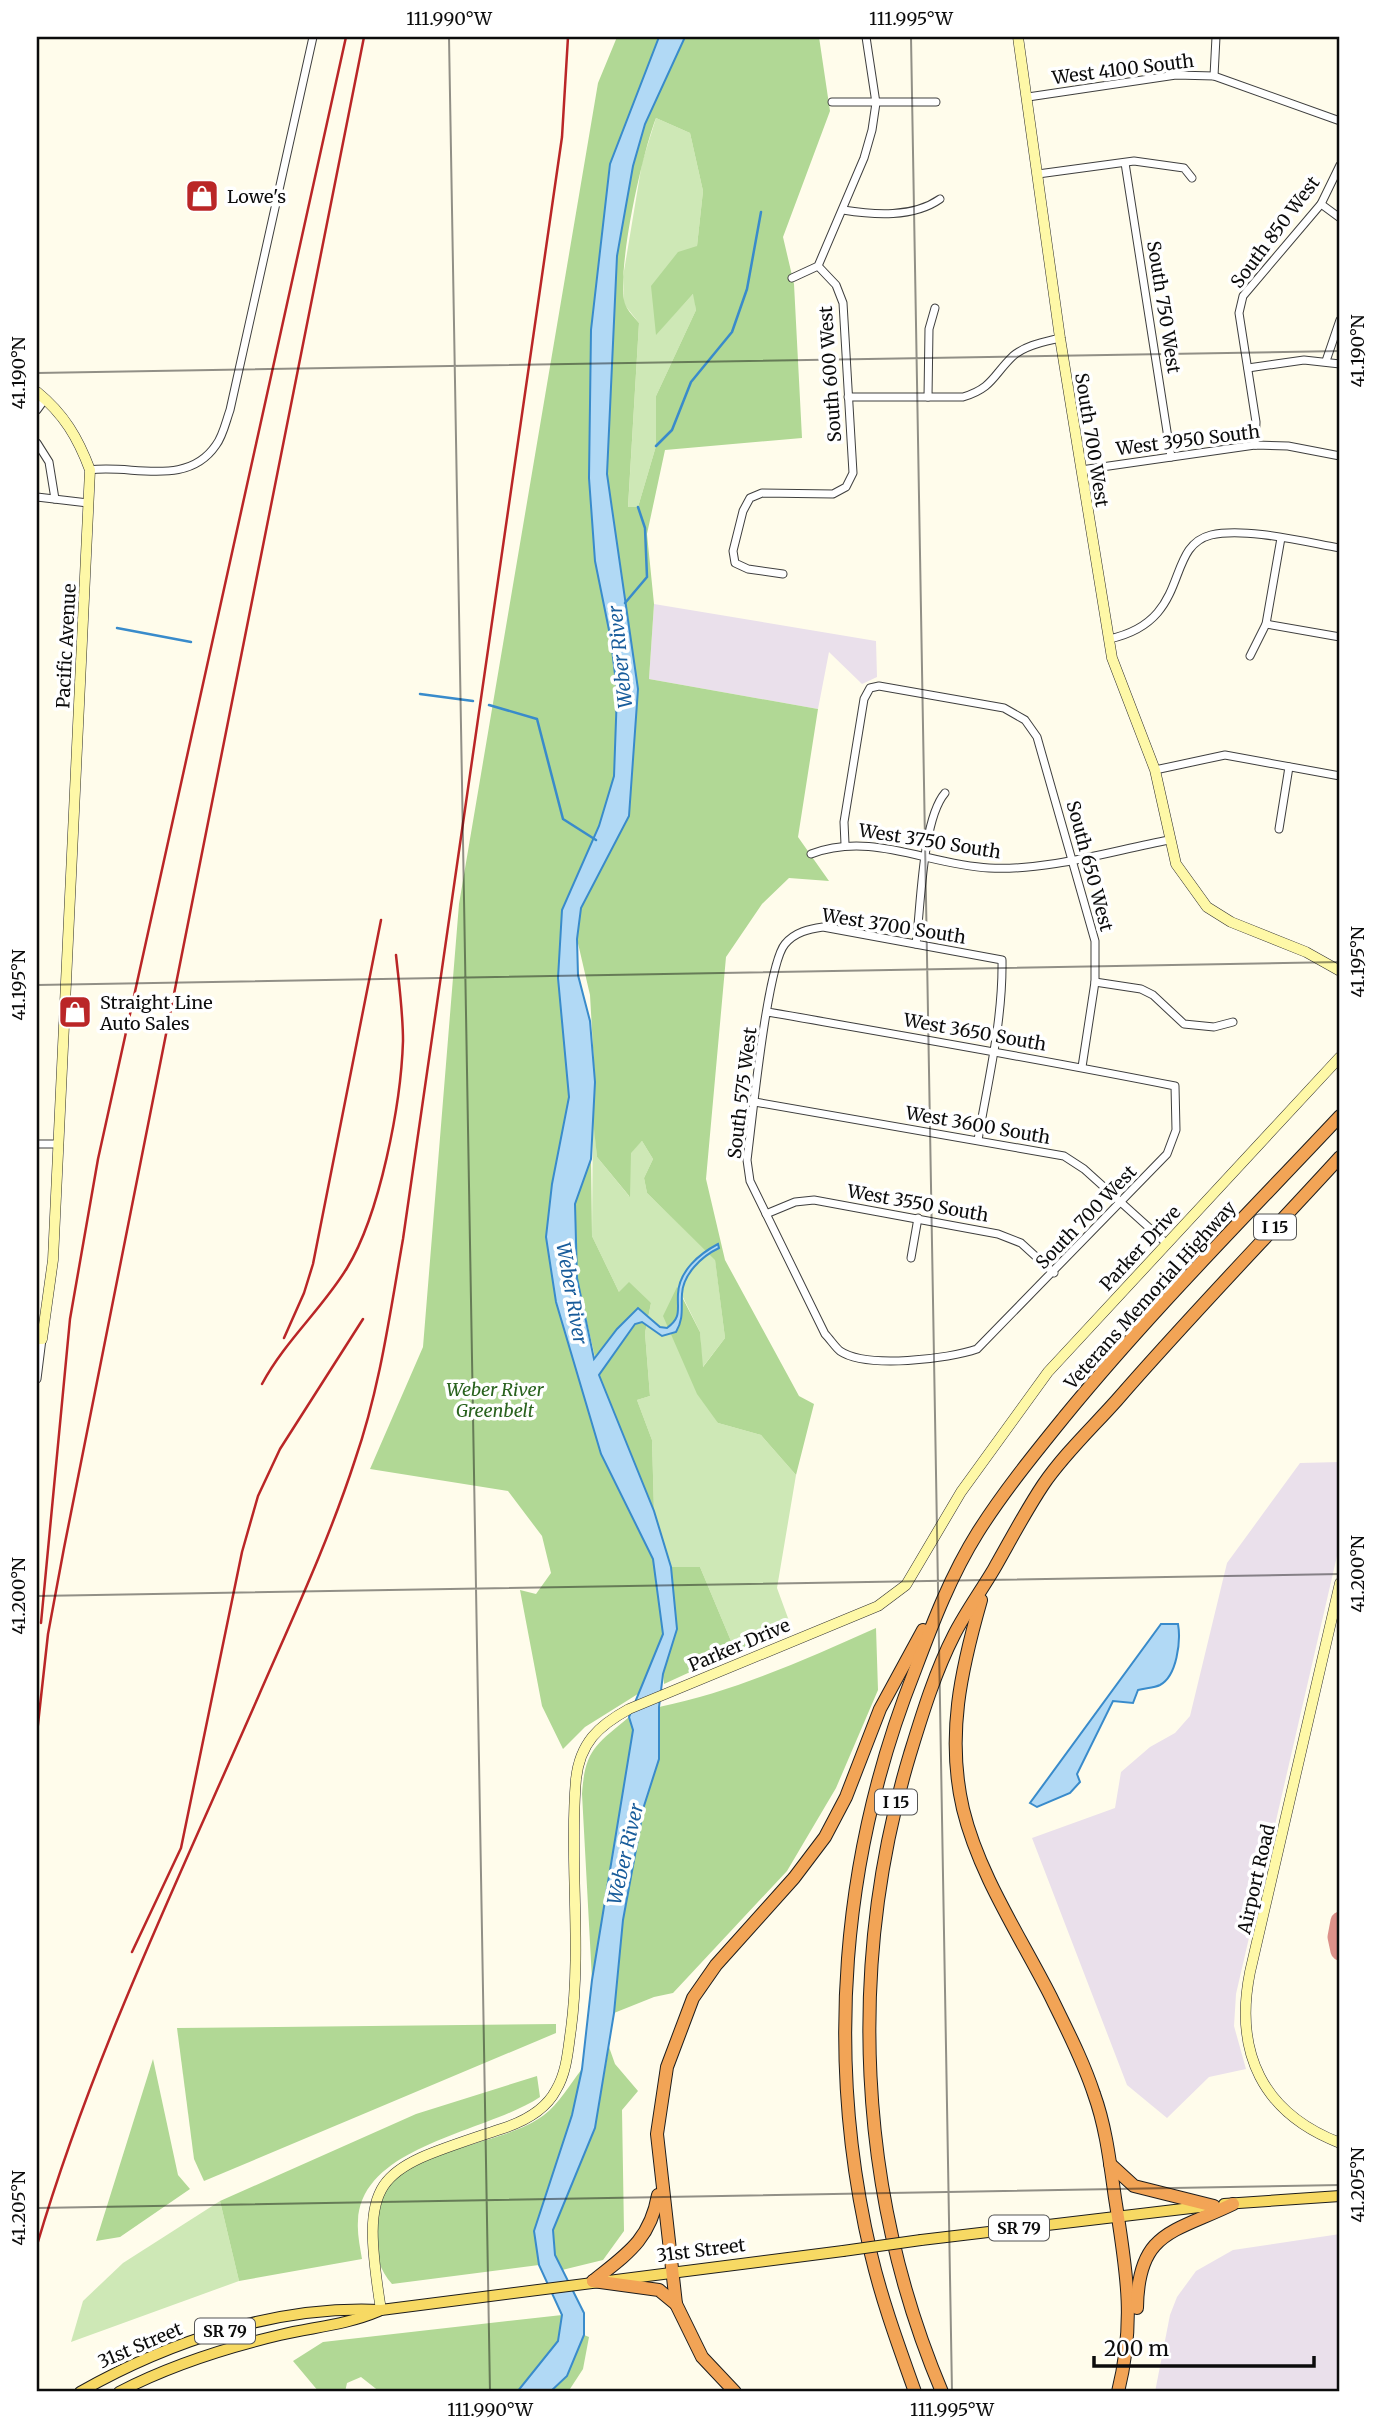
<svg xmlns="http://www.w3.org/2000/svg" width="1377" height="2429" font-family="Merriweather,serif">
<rect width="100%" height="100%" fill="#fffceb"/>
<g fill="#eae0eb">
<polygon points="654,604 876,641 877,677 862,684 829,652 818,709 649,679"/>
<polygon points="1340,1462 1340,1543 1236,1994 1234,2026 1246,2069 1209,2077 1167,2118 1127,2085 1032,1838 1115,1808 1121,1772 1150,1747 1175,1733 1190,1716 1227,1563 1300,1463"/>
<polygon points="1340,2234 1340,2392 1155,2392 1170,2315 1177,2297 1196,2271 1233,2250"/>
</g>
<g fill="#cee8b6">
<polygon points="656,118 690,133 703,191 697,246 656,334 694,293 696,310 656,396 656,446 638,507 628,508 639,323 624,304 623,277 642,163"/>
<polygon points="593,1111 597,1157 629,1196 630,1153 642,1141 653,1159 644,1178 647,1193 715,1259 725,1338 702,1368 700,1332 678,1287 718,1423 761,1435 796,1475 777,1588 792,1629 749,1645 745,1637 731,1641 700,1567 671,1567 654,1511 652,1440 637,1400 650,1396 645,1333 651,1303 619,1292 592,1236"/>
<polygon points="220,2201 239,2281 71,2342 83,2301 123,2263"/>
</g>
<g fill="#b1d895" fill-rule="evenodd">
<polygon points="617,37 659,37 610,164 591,330 611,640 617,692 614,776 599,826 562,910 563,1007 569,1097 552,1184 556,1302 601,1454 653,1559 663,1634 641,1692 585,1727 563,1749 542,1706 520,1590 536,1594 551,1573 542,1536 508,1491 370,1469 423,1347 459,904 598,83"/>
<path d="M685,37H819L830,111L783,237L794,284L802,438L665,450L647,534L654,604L649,679L818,709L798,837L829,881L789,878L762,904L726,957L706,1179L725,1260L799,1396L814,1404L796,1475L761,1435L718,1423L697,1394L663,1316L677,1287L700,1332L703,1367L725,1338L715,1260L647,1193L644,1178L653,1159L642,1141L631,1153L630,1197L597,1157L591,1101L595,1082L590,995L577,939L581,908L629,816L638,689L607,474L617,256L633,166L645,124ZM656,118L690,133L703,191L697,246L678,252L651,286L656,335L693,294L696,310L656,396V446L638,507H628L639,323C633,316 625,308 624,300C618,263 642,154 656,118Z"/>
<polygon points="591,1159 592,1236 619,1292 629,1282 651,1303 645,1333 650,1396 637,1400 652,1440 654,1511 599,1375 577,1278 575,1204"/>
<polygon points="671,1567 700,1567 731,1641 746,1636 749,1645 664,1684 663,1673 677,1629"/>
<path d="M876,1628L878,1690L836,1788L787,1871L673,1993L654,1997L614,2013L623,1920L644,1806L659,1759V1707C734,1692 806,1659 876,1628Z"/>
<path d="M629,1717L633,1729L592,1980L582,1794C585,1749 596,1745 629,1717Z"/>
<polygon points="556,2024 556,2033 204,2181 194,2159 177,2028"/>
<polygon points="609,2047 615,2064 638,2091 622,2110 624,2231 603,2260 562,2270 555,2255 553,2230 595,2128"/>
<polygon points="153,2059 178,2175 190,2189 120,2237 96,2241"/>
<path d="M582,2069L572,2115L534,2231L539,2265L392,2284C377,2267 374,2248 376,2225C377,2218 376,2210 378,2203C393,2149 503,2147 544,2115C559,2104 570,2084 582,2069Z"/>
<path d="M537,2076L540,2097C486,2133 361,2145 358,2221C357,2233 360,2247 362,2259L239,2281L220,2201L416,2114Z"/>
<polygon points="562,2315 558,2341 517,2392 380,2392 361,2377 347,2383 345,2392 319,2392 293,2361 323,2342"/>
<polygon points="584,2335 589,2337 583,2369 568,2392 550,2392 567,2376"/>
</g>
<g fill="#b1d9f5" stroke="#398bcb" stroke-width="2">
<path d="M659,37H685L645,124L633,166L617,256L607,474L638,689L629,816L581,908L577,939L578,975L590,1021L595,1082L591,1159L575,1204L577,1278L594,1359L617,1329L638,1308L660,1327L667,1328C682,1317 677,1310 678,1294C679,1271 699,1254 718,1244L719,1248C702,1256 683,1274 682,1294C681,1309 684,1318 676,1332L662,1336L642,1322L635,1324L599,1375L654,1511L671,1567L677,1629L663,1674L659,1707V1759L644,1806L623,1920L614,2013L595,2128L553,2230L555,2255L584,2313V2335L567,2376L550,2392H517L558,2341L562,2315L539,2265L534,2231L572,2115L582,2069L592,1980L633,1730L629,1717L663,1634L653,1559L601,1454L556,1302L546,1237L552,1184L569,1097L558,978L562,910L599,826L614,776L617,692L611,640L595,561L589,478L591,330L610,164Z"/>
<path d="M1161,1624H1178C1181,1641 1177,1676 1160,1685C1154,1688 1145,1688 1138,1690L1133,1703L1113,1701L1077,1774L1080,1782L1070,1793L1037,1807L1030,1803Z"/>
</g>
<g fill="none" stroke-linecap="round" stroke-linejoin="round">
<g stroke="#398bcb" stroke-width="2.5">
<polyline points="656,446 672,430 691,382 732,332 747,289 761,212"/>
<polyline points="625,603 647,577 645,528 638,507"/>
<polyline points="117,628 191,642"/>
<polyline points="420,694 473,701"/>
<polyline points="489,705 537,719 563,819 596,840"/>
</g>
<polyline stroke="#dc9189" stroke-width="19" points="1340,1921 1337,1937 1340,1951"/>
<defs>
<g id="street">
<polyline points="1214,76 1216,37"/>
<polyline points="1028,97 1176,75 1214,76 1340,121"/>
<polyline points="832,102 936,102"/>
<polyline points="1125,163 1171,457"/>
<polyline points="1038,174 1134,161 1184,168 1192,178"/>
<polyline points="1321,204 1340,218"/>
<path d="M843,210C874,215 913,218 940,199"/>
<polyline points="792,278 818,266 864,158 872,130 876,103 866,37"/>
<polyline points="1326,361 1340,320"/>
<polyline points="1248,368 1304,360 1340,364"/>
<path d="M848,397H963C993,388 993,375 1013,356C1026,345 1044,342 1060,338"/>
<polyline points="928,397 929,329 935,308"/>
<polyline points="37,410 45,399"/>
<polyline points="37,443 49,462 55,499"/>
<polyline points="1255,445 1256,422 1239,313 1243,296 1321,204 1340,165"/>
<path d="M90,470C132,464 187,488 216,445C223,436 226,421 230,410L313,37"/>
<polyline points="1081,470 1255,445 1288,446 1340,456"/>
<polyline points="37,497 88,503"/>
<polyline points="783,574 748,569 735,563 733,551 743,511 750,498 762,493 833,494 846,487 853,473 843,303 836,285 818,266"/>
<polyline points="1266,624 1340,637"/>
<path d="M1109,639C1193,621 1163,547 1211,535C1245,527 1305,542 1340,548"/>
<polyline points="1250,656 1266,624 1281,538"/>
<polyline points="1155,770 1225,755 1340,776"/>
<polyline points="1279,829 1289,767"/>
<polyline points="845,844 844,822 864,699 870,688 879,686 1004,708 1025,720 1037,737 1095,941 1095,982 1082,1067"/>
<path d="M811,854C872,831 928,865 989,868C1049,871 1111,851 1169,840"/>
<path d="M916,944C921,907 922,820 945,793"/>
<polyline points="1095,982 1141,989 1153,995 1184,1024 1214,1027 1233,1022"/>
<path d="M768,1012C904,1036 1040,1059 1175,1086L1176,1130L1167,1154L977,1349C949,1359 866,1369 840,1351C835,1347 830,1339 825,1334L750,1181L747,1160C752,1122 767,965 785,944C795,932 809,929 823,927L1002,960C1003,1020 988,1081 978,1140"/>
<polyline points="755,1102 1064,1156 1084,1169 1166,1243"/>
<polyline points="37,1144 59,1144"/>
<polyline points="766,1214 795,1202 814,1200 998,1234 1021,1243 1054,1273"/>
<polyline points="911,1258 918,1218"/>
<polyline points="37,1379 42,1339"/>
</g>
<g id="secondary">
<polyline points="1018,37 1060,338 1112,658 1155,770 1176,864 1207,907 1231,922 1306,952 1340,971"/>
<path d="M37,392C64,414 78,438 90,470L53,1260L42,1339H37"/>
<path d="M1340,1583L1250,1972C1234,2052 1262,2113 1340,2143"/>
<path d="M381,2310C359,2171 375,2171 501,2129C523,2122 545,2111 556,2090C567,2072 568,2049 571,2029C582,1945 569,1862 576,1779C580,1743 598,1726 629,1709L878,1606L906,1585L961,1492L1048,1372L1340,1057"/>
</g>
<g id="primary">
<polyline points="1224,2204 1340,2196"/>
<polyline points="921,2240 1208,2206"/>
<path d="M80,2392C170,2341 277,2305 381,2310L843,2251"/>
<path d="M119,2392C169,2366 225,2348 280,2335C314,2327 346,2325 379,2311"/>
</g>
<g id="highway">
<path d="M981,1600C961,1670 946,1736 963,1809C979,1875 1020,1936 1051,1997C1066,2028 1083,2060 1094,2094C1106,2127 1110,2163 1115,2198C1126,2269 1136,2320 1118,2392"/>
<polyline points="1110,2164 1134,2186 1214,2206"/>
<path d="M593,2281C627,2254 650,2240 658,2195"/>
<polyline points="593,2281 659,2290 676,2304"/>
<path d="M1137,2308C1138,2231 1173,2233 1233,2204"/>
<polyline points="735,2392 702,2357 676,2304 657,2134 667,2067 693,1998 716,1965 794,1878 825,1837 846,1797 880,1709 923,1630"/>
<path d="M915,2392C899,2347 882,2301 871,2254C825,2059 841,1856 915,1670C933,1622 951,1575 978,1532C1004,1491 1035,1453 1065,1416C1151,1311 1247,1215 1340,1116"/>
<path d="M942,2392C857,2191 847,1963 910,1754C922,1715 935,1672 954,1635C965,1613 981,1591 994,1569C1010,1541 1025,1512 1043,1485C1064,1454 1093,1427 1117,1400C1189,1317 1266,1238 1340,1157"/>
</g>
</defs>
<use href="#street" stroke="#3f3f3f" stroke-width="9"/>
<use href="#secondary" stroke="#2e2e2e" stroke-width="11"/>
<use href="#primary" stroke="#1d1d1d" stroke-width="12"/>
<use href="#highway" stroke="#1d1d1d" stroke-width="14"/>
<use href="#street" stroke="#fff" stroke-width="7"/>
<use href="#secondary" stroke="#fef8a7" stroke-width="10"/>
<use href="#primary" stroke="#f7d963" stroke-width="10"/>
<use href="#highway" stroke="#f2a456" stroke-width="12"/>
<g stroke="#ba2627" stroke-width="2.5">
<polyline points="284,1338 304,1293 313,1264 381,920"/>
<path d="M262,1384C285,1341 322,1309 347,1268C380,1214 401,1104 403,1041C403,1012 399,984 396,955"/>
<polyline points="41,1623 70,1319 98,1159 346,37"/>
<polyline points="37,1733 48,1634 64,1548 364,37"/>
<polyline points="132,1952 181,1848 242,1552 258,1496 280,1449 363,1319"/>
<path d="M37,2245C93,2055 180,1876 259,1695C293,1617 329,1540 355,1460C380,1388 390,1313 403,1239L562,137L568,37"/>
</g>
<defs>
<polyline id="primary-bridge" points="843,2251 921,2240"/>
</defs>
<use href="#primary-bridge" stroke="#1d1d1d" stroke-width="12" stroke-linecap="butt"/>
<use href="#primary-bridge" stroke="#f7d963" stroke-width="10"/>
</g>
<path fill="none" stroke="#0c0c0c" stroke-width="2" stroke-opacity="0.45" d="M449,37L490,2392M911,37L952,2392M37,373L1340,351M37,985L1340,962M37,1596L1340,1574M37,2208L1340,2185"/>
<defs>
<symbol id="shop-square" viewBox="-11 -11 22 22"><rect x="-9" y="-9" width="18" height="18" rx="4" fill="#ba2627" stroke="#fff"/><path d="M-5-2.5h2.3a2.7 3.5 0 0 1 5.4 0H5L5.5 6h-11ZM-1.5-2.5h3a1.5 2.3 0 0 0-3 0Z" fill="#fff"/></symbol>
</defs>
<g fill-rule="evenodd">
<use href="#shop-square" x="183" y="177" width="38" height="38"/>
<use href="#shop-square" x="56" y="993" width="38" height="38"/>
</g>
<g text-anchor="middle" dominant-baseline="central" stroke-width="7" stroke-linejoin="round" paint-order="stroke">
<g fill="#fff" stroke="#555" stroke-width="2">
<rect x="1254" y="1214.5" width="42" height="25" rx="5"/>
<rect x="875" y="1789.5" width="42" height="25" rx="5"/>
<rect x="989" y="2215.5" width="60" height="25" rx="5"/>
<rect x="195" y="2318.5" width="60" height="25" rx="5"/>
</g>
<g font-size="16" font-weight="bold" fill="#0c0c0c">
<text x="1275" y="1227">I 15</text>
<text x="896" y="1802">I 15</text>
<text x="1019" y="2228">SR 79</text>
<text x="225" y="2331">SR 79</text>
</g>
<g font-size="18" fill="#0c0c0c" stroke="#fff">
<text transform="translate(1123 69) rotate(-7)">West 4100 South</text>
<text transform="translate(1275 232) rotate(-53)">South 850 West</text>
<text transform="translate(1164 307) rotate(81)">South 750 West</text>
<text transform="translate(830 374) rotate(-94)">South 600 West</text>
<text transform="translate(1092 440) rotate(81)">South 700 West</text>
<text transform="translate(1188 440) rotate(-7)">West 3950 South</text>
<text transform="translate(66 646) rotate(-87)">Pacific Avenue</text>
<text transform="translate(930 841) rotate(9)">West 3750 South</text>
<text transform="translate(1090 866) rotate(75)">South 650 West</text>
<text transform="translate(894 926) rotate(9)">West 3700 South</text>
<text transform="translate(975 1032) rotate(10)">West 3650 South</text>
<text transform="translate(742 1093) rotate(-83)">South 575 West</text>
<text transform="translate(978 1125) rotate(10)">West 3600 South</text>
<text transform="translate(918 1203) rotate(10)">West 3550 South</text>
<text transform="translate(1086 1217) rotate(-46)">South 700 West</text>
<text transform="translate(1140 1248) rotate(-47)">Parker Drive</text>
<text transform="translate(1150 1295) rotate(-48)">Veterans Memorial Highway</text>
<text transform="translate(739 1645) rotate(-23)">Parker Drive</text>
<text transform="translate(1256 1879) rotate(-77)">Airport Road</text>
<text transform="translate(701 2250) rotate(-7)">31st Street</text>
<text transform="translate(140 2345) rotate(-23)">31st Street</text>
</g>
<g font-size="18" fill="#0c0c0c" stroke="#fff" text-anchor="start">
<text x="227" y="196">Lowe's</text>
<text x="100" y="1002">Straight Line<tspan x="100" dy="21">Auto Sales</tspan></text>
</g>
<g font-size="18" font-style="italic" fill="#29621e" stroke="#fff">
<text x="495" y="1389">Weber River<tspan x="495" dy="21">Greenbelt</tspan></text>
</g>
<g font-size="19" font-style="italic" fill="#185c9b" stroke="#fff">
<text transform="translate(620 657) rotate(-96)">Weber River</text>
<text transform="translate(572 1293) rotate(80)">Weber River</text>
<text transform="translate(625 1854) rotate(-77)">Weber River</text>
</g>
</g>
<rect width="1377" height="2429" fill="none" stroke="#ffffff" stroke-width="77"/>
<path d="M1094 2356v10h220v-10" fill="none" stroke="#0c0c0c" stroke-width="3.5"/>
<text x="1104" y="2356" font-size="21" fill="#0c0c0c" stroke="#ffffff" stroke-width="5" paint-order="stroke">200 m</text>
<rect x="38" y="38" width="1300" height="2352" fill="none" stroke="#0c0c0c" stroke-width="2.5"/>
<g font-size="18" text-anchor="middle" fill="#0c0c0c">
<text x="449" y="25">111.990°W</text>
<text x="911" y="25">111.995°W</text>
<text transform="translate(1358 351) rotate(-90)" y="6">41.190°N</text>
<text transform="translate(19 373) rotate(-90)" y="6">41.190°N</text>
<text transform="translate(1358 962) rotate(-90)" y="6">41.195°N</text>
<text transform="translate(19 985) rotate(-90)" y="6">41.195°N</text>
<text transform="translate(1358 1574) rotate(-90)" y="6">41.200°N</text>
<text transform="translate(19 1596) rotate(-90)" y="6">41.200°N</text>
<text transform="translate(1358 2185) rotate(-90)" y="6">41.205°N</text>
<text transform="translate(19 2208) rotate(-90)" y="6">41.205°N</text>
<text x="490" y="2416">111.990°W</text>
<text x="952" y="2416">111.995°W</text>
</g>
</svg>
